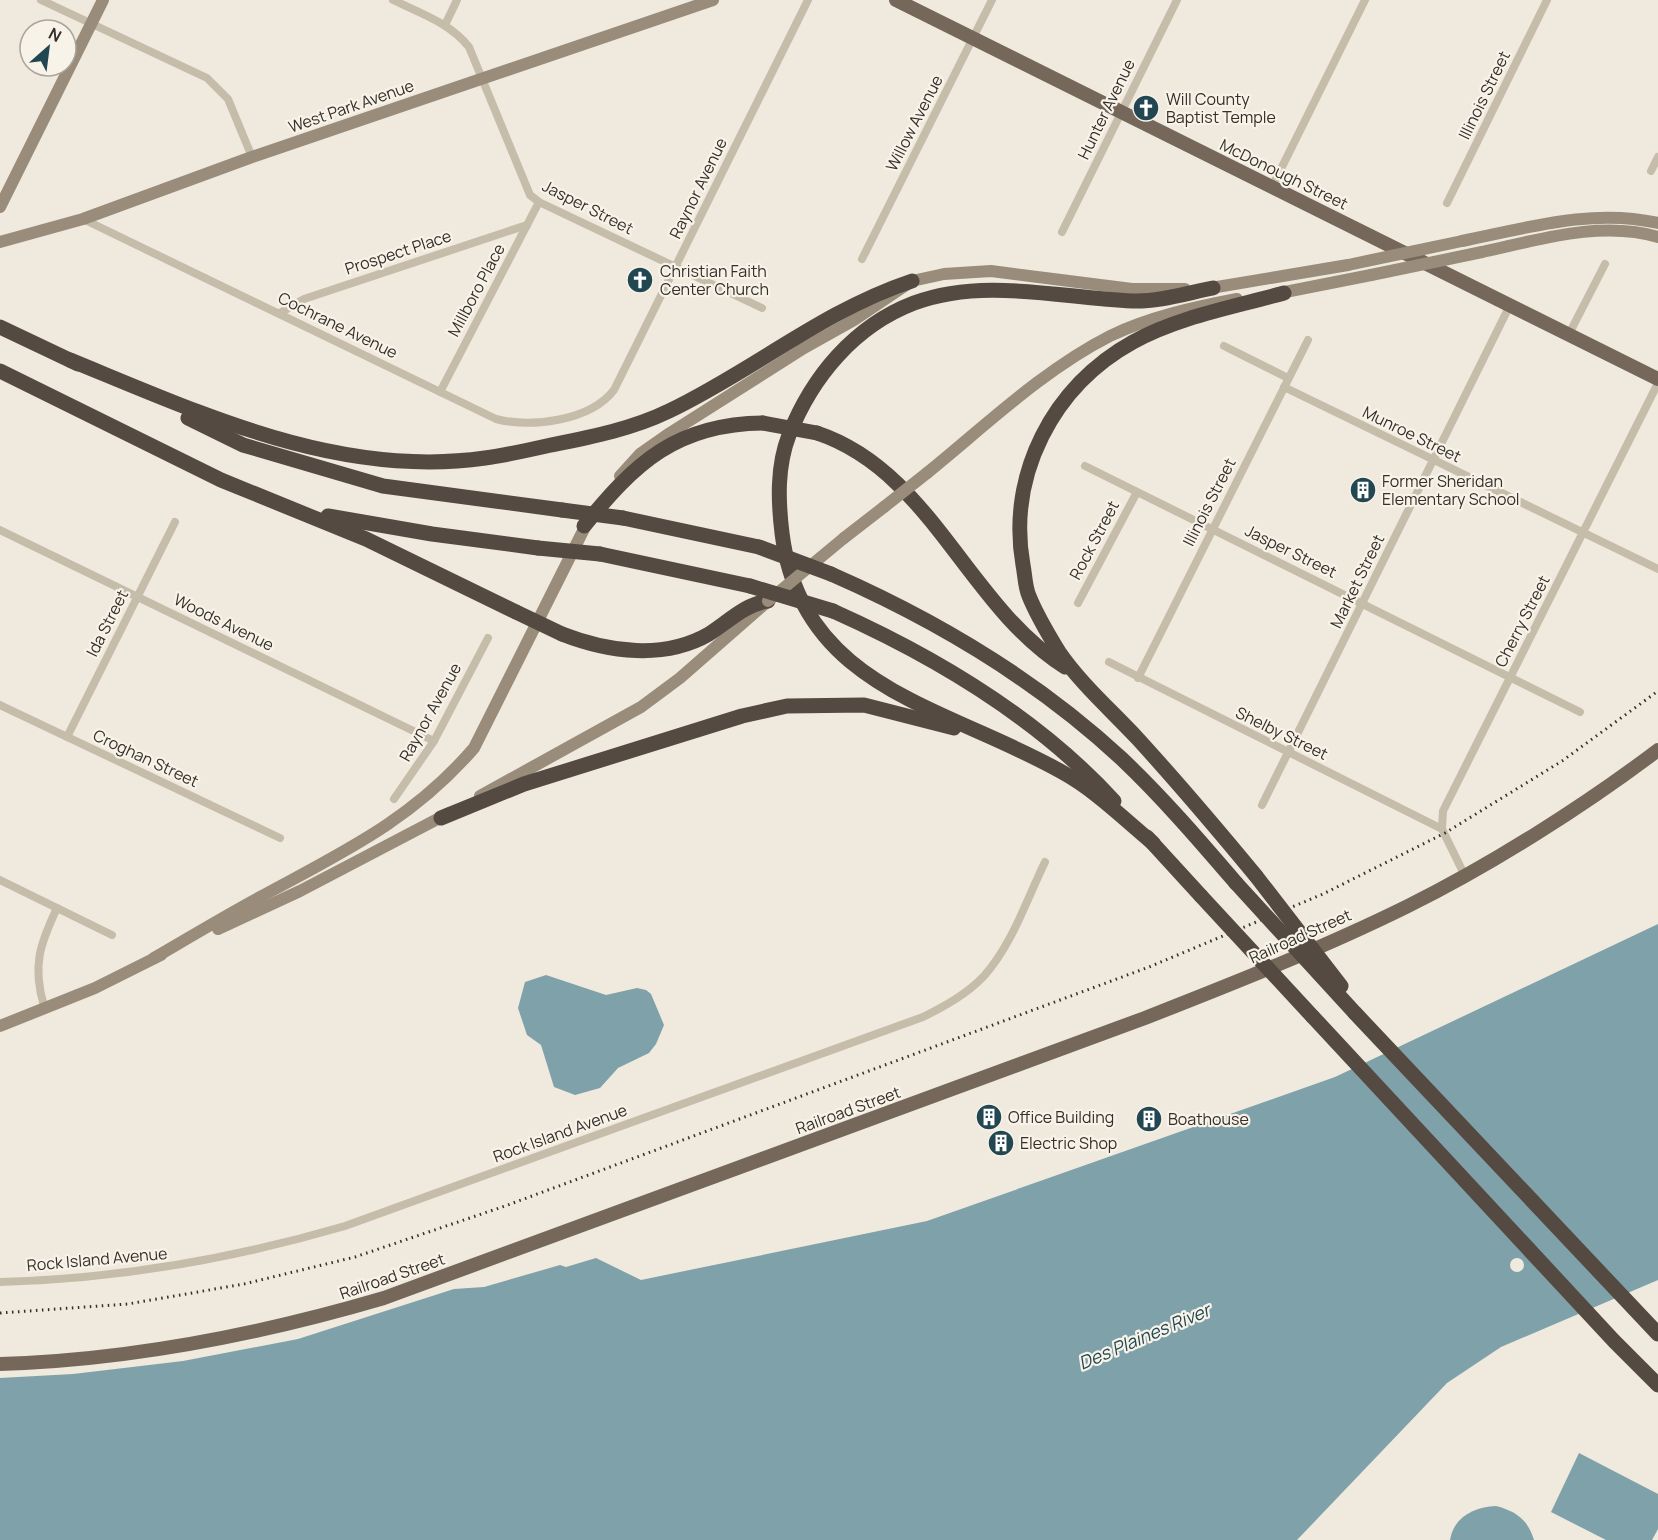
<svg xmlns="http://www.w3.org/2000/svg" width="1658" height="1540" font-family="Manrope,sans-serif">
<rect width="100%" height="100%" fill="#efeadd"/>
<g fill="#7fa1aa">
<polygon points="1658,924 1658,1280 1501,1347 1447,1383 1297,1540 0,1540 0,1378 73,1374 183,1361 298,1339 454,1289 484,1287 560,1265 566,1267 596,1258 641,1280 927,1221 1335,1077"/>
<polygon points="546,975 606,995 637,988 646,990 651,994 664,1025 656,1044 649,1053 618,1068 600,1088 575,1095 554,1087 541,1045 527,1035 518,1008 525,982"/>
<polygon points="1579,1453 1658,1494 1658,1529 1652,1540 1606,1540 1551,1512"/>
<path d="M1496,1506C1516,1511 1528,1520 1534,1540H1450C1454,1516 1475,1507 1496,1506Z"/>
</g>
<circle fill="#efeadd" cx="1517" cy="1265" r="7"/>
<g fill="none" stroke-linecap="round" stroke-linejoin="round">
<g stroke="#c6bcaa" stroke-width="8">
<polyline points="41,0 207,78 228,99 252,157"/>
<path d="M393,0C420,13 450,23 469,47L530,195L539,202L762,308"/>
<polyline points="445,25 457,0"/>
<polyline points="1651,171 1658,157"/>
<polyline points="1272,187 1365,0"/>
<polyline points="1447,203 1547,0"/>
<path d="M83,219L496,419C532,428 590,421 614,390L808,0"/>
<polyline points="1062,232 1177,0"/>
<polyline points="862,259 992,0"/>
<polyline points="280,313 304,299 527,225"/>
<polyline points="1569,334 1605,264"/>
<polyline points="1224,346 1288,378"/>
<polyline points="1284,387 1658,569"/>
<polyline points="440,392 539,202"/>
<polyline points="1085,466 1580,712"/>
<polyline points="0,530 434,741"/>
<polyline points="1078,603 1137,492"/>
<polyline points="1109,662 1442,829"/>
<polyline points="1138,678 1308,340"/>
<polyline points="0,705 280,838"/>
<polyline points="67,737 175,522"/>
<polyline points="394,799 434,741 488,638"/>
<polyline points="1262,805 1510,305"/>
<polyline points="1464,874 1442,829 1443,811 1658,383"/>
<polyline points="0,880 112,935"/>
<path d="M44,1006C32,966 40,944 57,908"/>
<path d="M0,1282C118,1279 232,1259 345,1226L923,1017C945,1006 967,994 984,976C1012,945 1027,899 1045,862"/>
</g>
<g stroke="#9a8c7b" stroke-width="12">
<polyline points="0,207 103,0"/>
<path d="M1462,241C1527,228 1592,208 1658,223"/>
<polyline points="0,242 83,219 252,157 713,0"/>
<path d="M1482,252C1538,240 1601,220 1658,237"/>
<polyline points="1205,289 1348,265"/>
<polyline points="1275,294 1371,275"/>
<path d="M927,473C985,426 1043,370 1110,336C1149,317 1195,307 1237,299"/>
<polyline points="620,476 640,454 670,433 804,348 854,320 912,281 944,274 991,271 1132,289 1185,289"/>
<polyline points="844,538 884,507"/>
<polyline points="480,796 641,707 680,678 767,602"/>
<polyline points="218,929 300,891 449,813"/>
<path d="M154,958C190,937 225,916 262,896C343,852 412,820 474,748L589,519"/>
<polyline points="0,1026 95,988 161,955"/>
</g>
<g stroke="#75685b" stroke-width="14">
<polyline points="896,0 1658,379"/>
<path d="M0,1364C132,1360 258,1335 384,1298L1145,1018C1234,983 1323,948 1408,906C1491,865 1584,806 1658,750"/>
</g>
<g stroke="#554a41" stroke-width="15">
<polyline points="0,327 78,364"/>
<path d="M70,360C200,413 339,479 485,458C507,455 529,450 551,445C591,437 632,429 669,411C753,371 822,311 912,281"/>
<polyline points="0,371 221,480 366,539 516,612"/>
<polyline points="188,418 243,445 383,486 562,510"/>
<path d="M817,433C931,471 967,605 1065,667"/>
<polyline points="328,516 432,534 538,548"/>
<polyline points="623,518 759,547"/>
<path d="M584,526C635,463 676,424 763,423"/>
<polyline points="600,554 750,586"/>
<path d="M831,574C936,620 1037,680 1122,759C1163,798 1199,840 1236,883"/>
<path d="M833,611C936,657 1038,718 1114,801"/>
<path d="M562,634C608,652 664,660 709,634C728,622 745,604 768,601"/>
<polyline points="441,818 524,784 742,716 787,706 864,705 954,728"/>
<polyline points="1147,837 1201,896"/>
<path d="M1153,843C1124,819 1095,790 1062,772C948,707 801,689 782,533C778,500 777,466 789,435C812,377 854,326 914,303C984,277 1060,298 1132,301C1159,302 1187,293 1213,288"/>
<path d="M1256,876C1218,830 1179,784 1138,739C1112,711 1081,684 1059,652C1048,634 1037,616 1029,596C1025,587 1025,575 1023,565C1007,475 1053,386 1133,342C1178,317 1234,307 1284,293"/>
<polyline points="1355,1013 1658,1334"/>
<polyline points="1313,1017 1614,1341 1658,1385"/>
</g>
<polyline stroke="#352e29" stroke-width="3" stroke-dasharray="1.5 4.5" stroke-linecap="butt" points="0,1313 128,1304 244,1284 355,1257 505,1206 1149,967 1323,894 1445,833 1562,761 1658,691"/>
<g stroke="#9a8c7b" stroke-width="12">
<polyline points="1348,265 1462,241"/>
<polyline points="1371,275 1482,252"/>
<polyline points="884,507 927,473"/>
<polyline points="768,601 844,538"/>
</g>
<g stroke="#554a41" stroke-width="15">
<polyline points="763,423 817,433"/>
<polyline points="562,510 623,518"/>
<polyline points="759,547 831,574"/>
<polyline points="538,548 600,554"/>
<polyline points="750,586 833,611"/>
<polyline points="516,612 562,634"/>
<polyline points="1256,876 1341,986"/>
<polyline points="1236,883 1355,1013"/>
<polyline points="1201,896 1313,1017"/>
</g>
</g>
<defs>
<symbol id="church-disc" viewBox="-11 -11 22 22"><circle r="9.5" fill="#224752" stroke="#f8f3e9"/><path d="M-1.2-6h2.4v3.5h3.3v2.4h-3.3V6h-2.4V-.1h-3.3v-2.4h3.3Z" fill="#fff"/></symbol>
<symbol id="building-disc" viewBox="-11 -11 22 22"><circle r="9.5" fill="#224752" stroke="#f8f3e9"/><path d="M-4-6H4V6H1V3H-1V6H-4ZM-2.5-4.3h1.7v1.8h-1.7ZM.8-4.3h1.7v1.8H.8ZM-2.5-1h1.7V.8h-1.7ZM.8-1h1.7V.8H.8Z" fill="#fff"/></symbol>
</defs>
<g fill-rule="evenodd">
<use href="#church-disc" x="1131" y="93" width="30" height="30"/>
<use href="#church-disc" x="625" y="265" width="30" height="30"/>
<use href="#building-disc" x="1348" y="475" width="30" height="30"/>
<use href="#building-disc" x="974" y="1102" width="30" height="30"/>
<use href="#building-disc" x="1134" y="1104" width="30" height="30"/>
<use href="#building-disc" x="986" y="1128" width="30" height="30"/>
</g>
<g text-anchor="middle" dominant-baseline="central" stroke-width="4.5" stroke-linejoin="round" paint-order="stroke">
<g font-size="16" fill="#352e29" stroke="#f8f3e9">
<text transform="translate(1484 95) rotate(-64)">Illinois Street</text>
<text transform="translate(351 106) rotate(-19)">West Park Avenue</text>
<text transform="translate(1106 109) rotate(-64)">Hunter Avenue</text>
<text transform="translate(914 123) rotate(-63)">Willow Avenue</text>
<text transform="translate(1284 174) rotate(26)">McDonough Street</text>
<text transform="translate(698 188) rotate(-64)">Raynor Avenue</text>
<text transform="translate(588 207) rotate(27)">Jasper Street</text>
<text transform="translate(398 252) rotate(-18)">Prospect Place</text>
<text transform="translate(476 290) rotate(-62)">Millboro Place</text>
<text transform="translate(338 325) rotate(26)">Cochrane Avenue</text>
<text transform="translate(1412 434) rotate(26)">Munroe Street</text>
<text transform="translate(1209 502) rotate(-63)">Illinois Street</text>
<text transform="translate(1094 540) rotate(-62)">Rock Street</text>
<text transform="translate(1291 551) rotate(26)">Jasper Street</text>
<text transform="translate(1357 581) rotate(-64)">Market Street</text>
<text transform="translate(1522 621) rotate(-63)">Cherry Street</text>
<text transform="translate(224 622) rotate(26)">Woods Avenue</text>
<text transform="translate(107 623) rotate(-63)">Ida Street</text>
<text transform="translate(430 712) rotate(-61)">Raynor Avenue</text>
<text transform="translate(1282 733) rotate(26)">Shelby Street</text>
<text transform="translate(146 758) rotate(25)">Croghan Street</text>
<text transform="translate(1300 936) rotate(-24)">Railroad Street</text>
<text transform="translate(848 1110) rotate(-20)">Railroad Street</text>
<text transform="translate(560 1133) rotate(-20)">Rock Island Avenue</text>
<text transform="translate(97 1259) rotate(-5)">Rock Island Avenue</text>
<text transform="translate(392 1276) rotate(-19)">Railroad Street</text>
</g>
<g font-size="16" fill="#352e29" stroke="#f8f3e9" text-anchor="start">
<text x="1166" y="99">Will County<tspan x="1166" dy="18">Baptist Temple</tspan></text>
<text x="660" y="271">Christian Faith<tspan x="660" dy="18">Center Church</tspan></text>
<text x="1382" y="481">Former Sheridan<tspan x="1382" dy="18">Elementary School</tspan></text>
<text x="1008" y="1117">Office Building</text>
<text x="1168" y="1119">Boathouse</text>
<text x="1020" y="1143">Electric Shop</text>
</g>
<g font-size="18" font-style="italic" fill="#224752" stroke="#f8f3e9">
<text transform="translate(1144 1336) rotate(-23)">Des Plaines River</text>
</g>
</g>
<g transform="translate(48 48) rotate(28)"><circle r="28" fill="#f8f3e9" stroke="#aaa49c" stroke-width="1.5"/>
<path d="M0-4.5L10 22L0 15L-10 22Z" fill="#224752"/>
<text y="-9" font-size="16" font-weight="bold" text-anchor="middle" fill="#352e29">N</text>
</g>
</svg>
